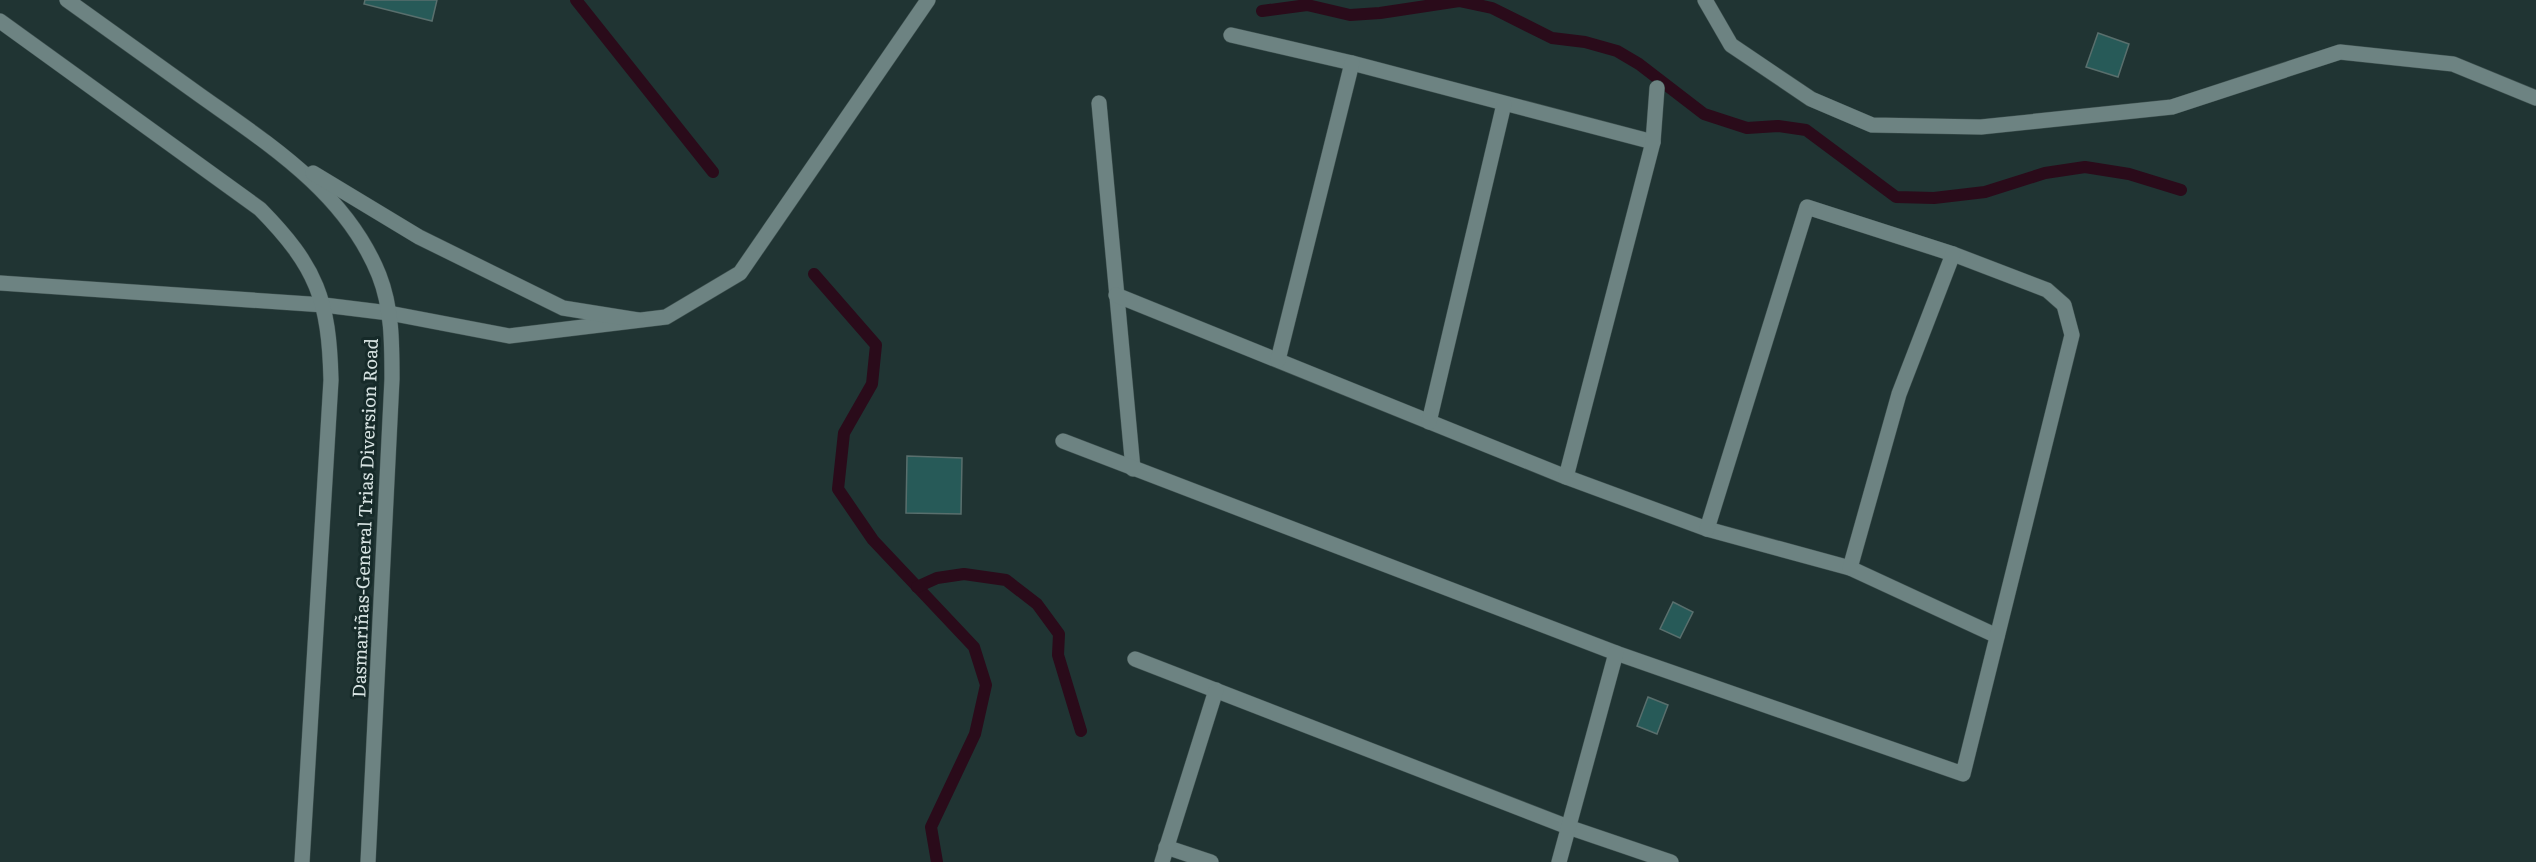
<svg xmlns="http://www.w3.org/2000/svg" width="2536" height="862" font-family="Literata,serif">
<rect width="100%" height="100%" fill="#203433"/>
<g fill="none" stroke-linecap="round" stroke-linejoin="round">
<g stroke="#2a0b1a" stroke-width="12">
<polyline points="576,0 713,172"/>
<polyline points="1262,11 1307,5 1350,15 1380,13 1459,1 1492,8 1552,38 1585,42 1617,51 1639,64 1704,114 1747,128 1778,126 1806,130 1896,197 1934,198 1985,192 2045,173 2085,167 2129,174 2181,190"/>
<polyline points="814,274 876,345 872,384 844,433 838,489 873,540 974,647 986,685 975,734 931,827 937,862"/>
<polyline points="917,587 937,578 964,574 1006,580 1037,604 1059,634 1058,655 1081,731"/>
</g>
</g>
<g fill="#275a58" stroke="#596f6d" stroke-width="1.5">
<polygon points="365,0 437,0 432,21 364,4"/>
<polygon points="2098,33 2129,44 2118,77 2086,67"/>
<polygon points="907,456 962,458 961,514 906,513"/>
<polygon points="1673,602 1693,612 1680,638 1660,629"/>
<polygon points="1648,697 1668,705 1657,734 1637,726"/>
</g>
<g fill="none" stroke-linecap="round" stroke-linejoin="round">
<defs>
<g id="street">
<polyline points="1705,0 1731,45 1811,99 1872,125 1981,127 2172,107 2340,52 2453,64 2536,98"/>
<polyline points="1231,35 1352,63 1653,142"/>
<polyline points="1099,103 1133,469"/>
<polyline points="0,283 324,305 389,313 509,336 666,317 740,273 928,0"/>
<polyline points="1116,295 1566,477 1707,529 1850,568 1997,636"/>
<polyline points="1278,360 1352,63"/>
<polyline points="1429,422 1504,104"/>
<polyline points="1063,441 1616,653 1963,774 2072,335 2064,305 2047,290 1953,254 1807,207 1707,529"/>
<polyline points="1566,477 1653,142 1657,88"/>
<polyline points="1850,568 1899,394 1953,254"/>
<polyline points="1135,659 1568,827 1671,862"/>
<polyline points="1166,847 1211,862"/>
<polyline points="1162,862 1216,690"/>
<polyline points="1559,862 1616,653"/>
</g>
<g id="secondary">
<path d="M67,0C112,32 157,64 201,96C270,145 346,193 379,275C392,308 392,343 392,379L368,862"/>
<path d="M0,21L260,209C317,267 329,300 331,380L302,862"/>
<polyline points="313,173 419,237 563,308 638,320"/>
</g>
</defs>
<use href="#street" stroke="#3e504f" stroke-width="16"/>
<use href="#secondary" stroke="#3e504f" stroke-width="16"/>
<use href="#street" stroke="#6d8382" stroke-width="15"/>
<use href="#secondary" stroke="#6d8382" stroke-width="15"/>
</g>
<g text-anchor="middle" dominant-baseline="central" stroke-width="6" stroke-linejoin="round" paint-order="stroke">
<g font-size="18" fill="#d7e3e2" stroke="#162a29">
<text transform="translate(364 518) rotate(-88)">Dasmariñas-General Trias Diversion Road</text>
</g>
</g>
</svg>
